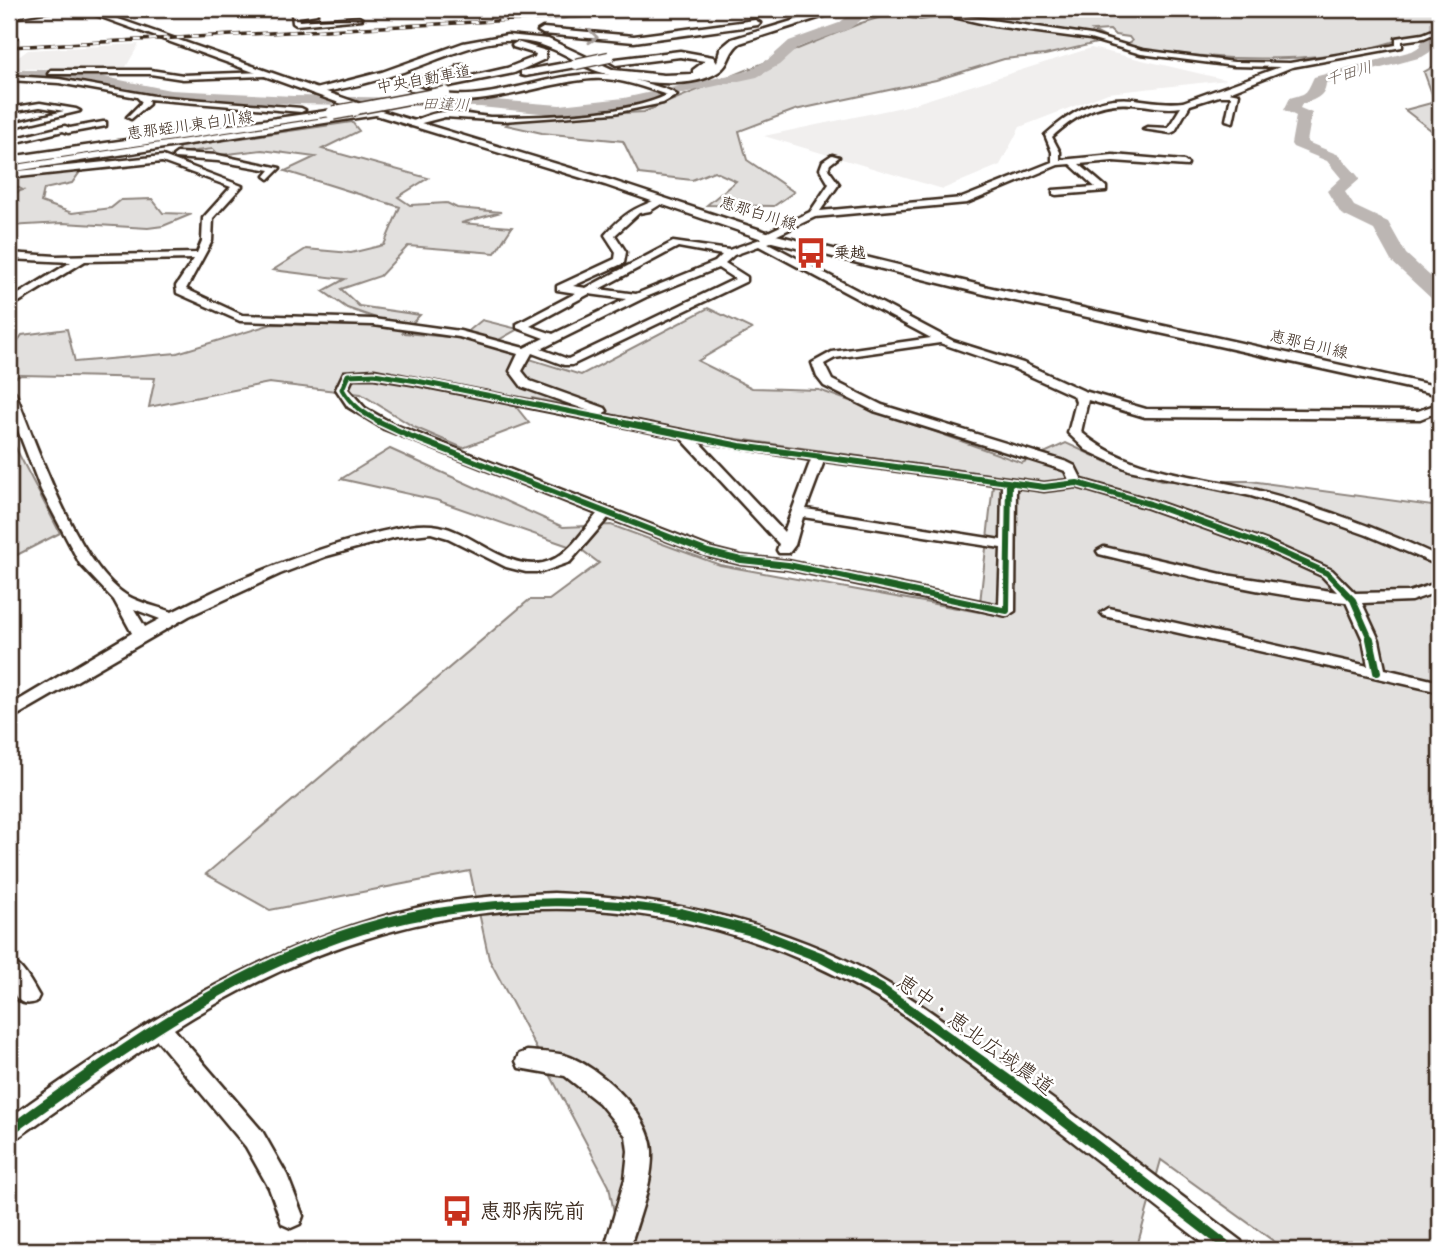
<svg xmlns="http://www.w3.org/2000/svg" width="1449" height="1259" font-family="'Balsamiq Sans','Klee One',sans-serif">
<rect width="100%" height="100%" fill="#fff"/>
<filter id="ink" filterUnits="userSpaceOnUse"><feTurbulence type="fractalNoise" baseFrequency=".0143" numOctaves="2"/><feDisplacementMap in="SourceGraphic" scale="14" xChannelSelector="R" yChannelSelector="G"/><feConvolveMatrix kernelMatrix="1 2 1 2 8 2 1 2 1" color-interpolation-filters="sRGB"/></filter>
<g filter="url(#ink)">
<g fill="#f1efee">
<polygon points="139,44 126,67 17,69 17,58 28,50"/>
<polygon points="1091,48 1227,80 1108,93 1020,127 1000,165 943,189 764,136 907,106"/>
</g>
<g fill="#e2e0de" stroke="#8e857e" stroke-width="2">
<path d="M930,9H1440V29C1404,37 1367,52 1330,55C1263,62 1191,58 1125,46L1132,41L1129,37L1115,35L1110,30L1093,31L1110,40L1045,55L1004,59L936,80L795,110L739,131L747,160L794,192L774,206L707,205L736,181L714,171L692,180L639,174L623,141L542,133L506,125L513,119L644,112L861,23L891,14L920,20L937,18Z"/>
<polygon points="1440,63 1440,137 1405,110 1435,102 1424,72"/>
<polygon points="352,122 359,131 322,149 428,178 398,197 410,205 447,203 457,208 501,212 461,223 512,227 495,253 408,246 380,276 341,289 359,306 420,315 403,333 460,338 482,320 518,329 488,346 581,375 708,308 752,329 698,361 752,388 819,390 1022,463 1066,443 1107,462 1164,481 1250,481 1440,507 1440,1250 1286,1250 1161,1160 1136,1250 621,1250 609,1186 489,959 470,871 270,910 206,874 529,600 549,600 599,563 583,551 436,500 341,479 390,449 563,527 611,525 720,565 979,612 994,475 709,435 532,398 517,408 529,423 463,448 414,427 361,394 269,383 149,407 155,378 21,375 9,380 9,353 22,335 67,329 75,362 177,353 272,324 364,326 382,320 347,308 323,291 345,279 273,270 306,249 351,253 384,245 400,207 285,171 315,157 262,150 219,155 213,149 178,153 179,147"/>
<polygon points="97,168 80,172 72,183 44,189 41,202 72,213 111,208 121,200 152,199 163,213 192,214 163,226 148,228 63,223 9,226 9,195 23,190 9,183 9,177"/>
<polygon points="9,441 12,441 60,533 9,559"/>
</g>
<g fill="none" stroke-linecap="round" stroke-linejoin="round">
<g fill="#bcb6b3" fill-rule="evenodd">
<polygon points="857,9 869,9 860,21 849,29 799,47 779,65 757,77 624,106 560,115 480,107 293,104 170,98 70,78 9,78 9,70 70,70 170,90 293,96 480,99 560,105 624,98 748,71 769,59 789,41 839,23"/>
<path d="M1440,32V40L1435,42L1430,52L1422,57L1326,83C1325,97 1314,100 1302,104L1300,108L1312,113L1307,142L1339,155L1357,175L1360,179L1345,192L1354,206L1388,222L1406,254L1440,285V302L1433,300L1391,261L1374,230L1341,214L1327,191L1341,178L1327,161L1293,147L1291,144L1296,116L1284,110L1290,98C1309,93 1306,93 1314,77L1412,51L1419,47L1424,37Z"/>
</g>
<defs>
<g id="minor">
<polygon points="46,9 61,9 9,18 9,14"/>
<path d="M918,9L1091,35L1142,50L1234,62L1290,63L1396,45V38L1423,34L1440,27V31L1424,38L1402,41V47L1292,67L1229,92L1239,94L1233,122L1226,120L1231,96H1219L1190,105L1175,131L1171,133L1143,129L1147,127L1168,128L1181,107C1164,110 1149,105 1131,104C1099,101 1075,116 1052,137L1060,152V160L1113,155L1184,161L1188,164L1187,166L1113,161L1079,164L1106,187V191L1056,195L1053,194V190L1095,187L1070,164L1058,165L967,203L815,217L773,237L774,241L768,243L953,341L1023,363L1084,391L1146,409L1418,411L1440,403V411L1420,419L1145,417L1088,400L1081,432C1131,475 1199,474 1260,491C1322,507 1382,530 1440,557V566L1367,535L1297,510L1251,496L1129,470L1086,450L1068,433L1076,402L1074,396L1015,369L940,343L835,358L824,364L832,380L882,405L1067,462L1075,466L1082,480L1155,501L1270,542L1332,570L1355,593L1409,592L1440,582V591L1411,601L1362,603L1379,640L1385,669L1440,682V692L1104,616L1101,613L1109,608L1368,666L1363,640L1346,602C1263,596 1180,574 1099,554L1097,551L1104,547L1226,575L1337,592L1322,576L1260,548L1145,507L1077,487L1044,491L1016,487L1015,611L1007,616L788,569L741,564L708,556L608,518L570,562L542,572H526L506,567L448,538L431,533L396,537L327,556L280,574L189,616L9,720V706L132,633L114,600L80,564L41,490L9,407V388L15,392C37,447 77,563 126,595C139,603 158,607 172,612C237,578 305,552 376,533C396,528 418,522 439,526C474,533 505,570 543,563C567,558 582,532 597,514L384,429L348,407L336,389L344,372L374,370L595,413L522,387L510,371L518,354L459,337L373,325L240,321L177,293L176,286L194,259L85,261L9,308V300L71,262L9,259V253L56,256L197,253L202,241L203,218L231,187L162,162L9,178V172L163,156L242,186L213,218L212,241L186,289L242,315L373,319L460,331L524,348L544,338L517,328V324L576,293L557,290V286L615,259L616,252L605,235C624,213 635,208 661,198L666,201L650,211L639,213L615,235L626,252L624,263L573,286L586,288L673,242L729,250L763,238L764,234L810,212L829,184L820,169L823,161L832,155L839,157L830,164L828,169L839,184L820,211L962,198L1052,162V152L1045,135C1071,112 1098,95 1134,99C1151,101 1166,104 1183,102L1280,67L1234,66L1141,54L1090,39L994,26ZM759,246L931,338L832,352L812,363L817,377L824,386L874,411L1057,468L1065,471L1069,480L1044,483L740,442L602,414L607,411L605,408L530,381L522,371L532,353L564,365H572L747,281V277L725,263L734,255ZM678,247L722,255L715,262L636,294L599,289ZM718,268L735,279L568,359L541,349L646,297ZM589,294L626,299L553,334L530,326ZM353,378H374L417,385L681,438L779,544L777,550L779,553H789L795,545L803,517L1001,548L999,605L788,561L741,556L713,549L393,424L365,408L348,389ZM698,441L811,460L784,532ZM824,461L1002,485L1001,540L806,509ZM134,609L160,619L145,627Z"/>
<polygon points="315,11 317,14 298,17 299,21 359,17 362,19 296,25 293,23 292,14"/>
<polygon points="9,36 14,35 17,37 9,40"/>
<path d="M463,65L467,67V72L420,83L415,86C474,112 534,75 594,74C610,73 627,78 642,82C654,86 667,88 677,95L663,103L614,113L503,121L445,117L410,126V122C422,118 433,112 446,112C461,112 475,116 490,117C536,117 626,116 667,95C644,87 617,77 592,79C537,82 456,122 406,87L414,79L457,69V66Z"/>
<polygon points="51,70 150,70 183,75 265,72 269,74 265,76 183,79 150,74 48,74"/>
<polygon points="9,76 59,79 154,96 301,108 305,110 301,112 148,99 149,104 131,119 127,117 142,102 137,97 59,83 9,80"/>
<polygon points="40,103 76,109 80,111 9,128 9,124 64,111 40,107 9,112 9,108"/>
<polygon points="103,122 106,122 106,126 68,133 63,131 9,144 9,140 65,126 70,128"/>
<polygon points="177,153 218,155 280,168 269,179 265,176 270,170 218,161 174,158 173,156"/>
<path d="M554,893C651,898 735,912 826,951C883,975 932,1013 982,1048C1070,1110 1155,1176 1241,1241L1244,1250H1212C1131,1187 1050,1122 967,1062C935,1039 905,1013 871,994C640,864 395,888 174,1029L262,1131L287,1175L303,1216L300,1224L291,1228L282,1224L269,1188L246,1147L157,1040L17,1138L9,1141V1118C134,1028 264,943 416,908C461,897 508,895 554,893Z"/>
<path d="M9,960C22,964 32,984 39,996L36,1002C10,1011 9,976 9,960Z"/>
<path d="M527,1051C539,1052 552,1052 564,1055C598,1065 651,1114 652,1151C653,1184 638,1219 629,1250H604L625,1179L628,1151L626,1136L599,1103L565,1076L519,1068L516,1061L519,1054Z"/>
</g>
<polygon id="major" points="79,9 90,9 378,110 613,181 776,235 988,287 1440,387 1440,395 988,295 768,241 605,185 376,115 9,172 9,166 364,112"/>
<g id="highway">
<path d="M832,9L843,10L740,43C727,53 731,64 718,72C688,93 612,81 581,64L576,67L525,76L521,75V71L576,61C511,20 467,50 403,72C374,82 344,89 314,94L308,91L382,72L463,43L507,35L548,39L614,70L664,75L693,74V70L705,61L680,57L616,65L611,62L616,59L680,51L713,57L717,63L720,49L732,39Z"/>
<polygon points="755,20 760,23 758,25 634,42 543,34 538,31 543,28 634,36"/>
<polygon points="517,42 546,51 545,59 514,73 434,89 428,86 507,68 535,57 536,54 513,47 512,45"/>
<polygon points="333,110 339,113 337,115 9,165 9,157"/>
</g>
</defs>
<use href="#minor" stroke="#3b2a1e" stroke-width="5"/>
<use href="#major" stroke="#3b2a1e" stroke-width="5"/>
<use href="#highway" stroke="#3b2a1e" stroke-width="5"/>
<use href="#minor" fill="#fff" fill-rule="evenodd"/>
<use href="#major" fill="#fff" fill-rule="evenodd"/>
<use href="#highway" fill="#fff" fill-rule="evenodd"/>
<defs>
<polyline id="rail" points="9,47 720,9"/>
</defs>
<use href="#rail" stroke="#3b2a1e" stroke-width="3.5"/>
<use href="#rail" stroke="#fff" stroke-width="2.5" stroke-dasharray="7" stroke-linecap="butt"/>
<defs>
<g id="highway-bridge-far1">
<polyline points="576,64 609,57"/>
<polyline points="345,111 445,92"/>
</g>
<polyline id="highway-bridge" points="333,113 355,109"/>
</defs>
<use href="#highway-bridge-far1" stroke="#3b2a1e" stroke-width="13" stroke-linecap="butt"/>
<use href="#highway-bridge" stroke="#3b2a1e" stroke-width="16" stroke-linecap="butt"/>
<use href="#highway-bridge-far1" stroke="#fff" stroke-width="10"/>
<use href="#highway-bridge" stroke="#fff" stroke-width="13"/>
<defs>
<path id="cycleway-far3" d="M380,422C364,414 351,405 342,389L348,375L374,374L417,381L622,422"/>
<g id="cycleway-far2">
<polyline points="377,421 407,435 708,552 741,560 788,565 1007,611 1009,483"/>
<polyline points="614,421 740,446 1044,487 1077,483 1150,504 1265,545 1327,573 1353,600 1371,641"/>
</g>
<g id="cycleway-far1">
<polyline points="1370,639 1377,672"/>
<path d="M419,915C513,899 597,897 691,915"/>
</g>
<g id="cycleway">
<polyline points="681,913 756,932 820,957 881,989 1046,1107 1232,1250"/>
<path d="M9,1131C135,1040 273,939 430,913"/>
</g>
</defs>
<use href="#cycleway-far3" stroke="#fff" stroke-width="9"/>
<use href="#cycleway-far2" stroke="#fff" stroke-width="10"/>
<use href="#cycleway-far1" stroke="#fff" stroke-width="12"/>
<use href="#cycleway" stroke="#fff" stroke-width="14"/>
<use href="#cycleway-far3" stroke="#1b5e20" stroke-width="5"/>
<use href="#cycleway-far2" stroke="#1b5e20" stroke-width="6"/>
<use href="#cycleway-far1" stroke="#1b5e20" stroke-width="8"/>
<use href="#cycleway" stroke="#1b5e20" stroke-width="10"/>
</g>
<defs><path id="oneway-chevron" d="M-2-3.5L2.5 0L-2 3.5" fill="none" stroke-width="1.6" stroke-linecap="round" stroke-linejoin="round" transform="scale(1.75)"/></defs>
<use stroke="#a79f9a" href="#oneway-chevron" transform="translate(593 37) rotate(6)"/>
</g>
<defs>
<symbol id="bus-bare" viewBox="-9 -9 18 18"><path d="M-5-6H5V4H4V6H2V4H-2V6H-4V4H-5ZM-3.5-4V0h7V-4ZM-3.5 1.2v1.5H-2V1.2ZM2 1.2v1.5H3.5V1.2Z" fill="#c8321e" stroke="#fff" stroke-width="2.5" paint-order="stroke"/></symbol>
</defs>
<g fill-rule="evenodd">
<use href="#bus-bare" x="789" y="231" width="44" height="44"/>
<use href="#bus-bare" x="435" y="1189" width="44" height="44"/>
</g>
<g text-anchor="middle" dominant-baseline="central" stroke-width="5" stroke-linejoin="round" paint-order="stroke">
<g font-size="16" font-style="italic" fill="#685b52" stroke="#fff">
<text transform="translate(1349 74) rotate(-17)">千田川</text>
<text transform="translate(446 105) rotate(2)">田違川</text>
</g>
<g font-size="16" fill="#3b2a1e" stroke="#fff">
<text transform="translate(424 80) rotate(-10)">中央自動車道</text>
<text transform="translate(190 126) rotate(-8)">恵那蛭川東白川線</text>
<text transform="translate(758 214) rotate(17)">恵那白川線</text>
<text transform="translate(1309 345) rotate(13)">恵那白川線</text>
</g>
<g font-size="16" font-weight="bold" fill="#3b2a1e" stroke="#fff" text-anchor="start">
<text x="834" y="253">乗越</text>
</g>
<g font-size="21" fill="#3b2a1e" stroke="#fff">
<text transform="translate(975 1035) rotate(36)">恵中・恵北広域農道</text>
</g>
<g font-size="21" font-weight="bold" fill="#3b2a1e" stroke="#fff" text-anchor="start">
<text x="480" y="1211">恵那病院前</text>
</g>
</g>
<rect width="1449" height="1259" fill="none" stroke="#fff" stroke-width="35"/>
<rect x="18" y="18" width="1414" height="1224" fill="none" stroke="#3b2a1e" stroke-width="2.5" filter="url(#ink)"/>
</svg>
